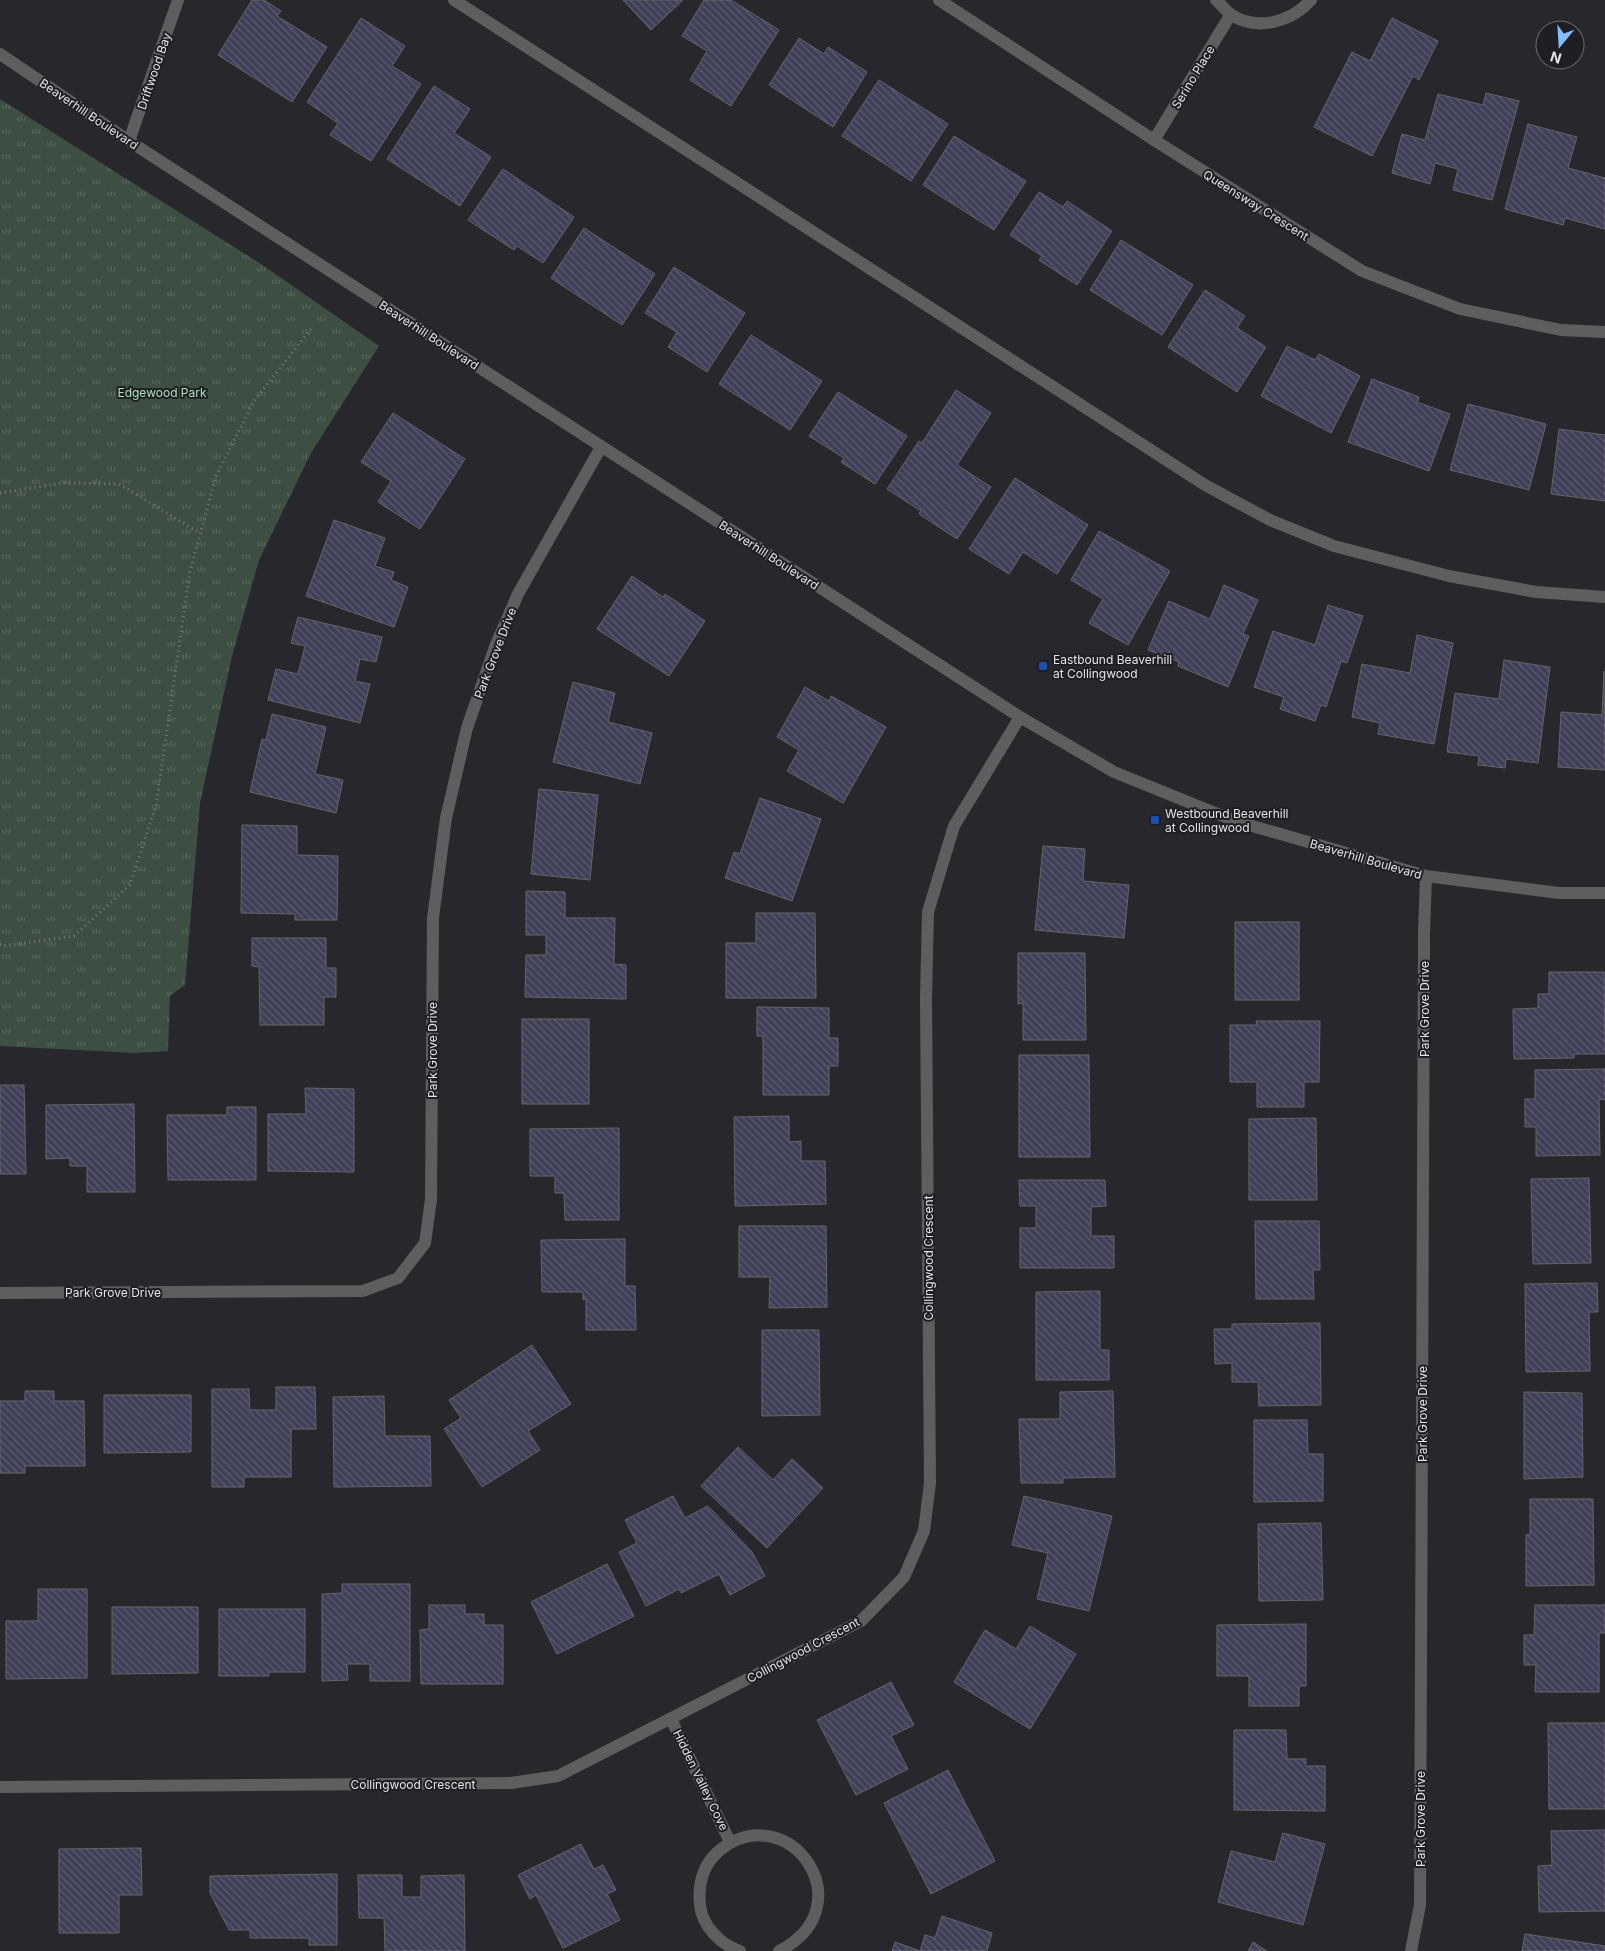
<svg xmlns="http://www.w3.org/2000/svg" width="1605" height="1951" font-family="Inter,sans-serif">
<defs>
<pattern id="park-tufts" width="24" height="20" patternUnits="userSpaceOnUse" patternTransform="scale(1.25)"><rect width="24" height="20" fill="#3d4f42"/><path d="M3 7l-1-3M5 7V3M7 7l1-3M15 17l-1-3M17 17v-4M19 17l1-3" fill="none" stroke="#59685d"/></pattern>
<pattern id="building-back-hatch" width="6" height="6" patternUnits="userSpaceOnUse" patternTransform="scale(1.25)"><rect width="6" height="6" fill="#3f3f57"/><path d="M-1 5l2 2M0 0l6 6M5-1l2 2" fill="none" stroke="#5b5b6f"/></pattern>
</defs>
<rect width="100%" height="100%" fill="#28282c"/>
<polygon fill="url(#park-tufts)" points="0,99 264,266 379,346 311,453 259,560 232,656 200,803 185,985 170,996 168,1051 136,1053 0,1046"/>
<g fill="url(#building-back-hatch)" stroke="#64646a">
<polygon points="252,0 264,0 281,11 277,16 327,47 292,102 218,55"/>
<polygon points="623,0 683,0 651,30"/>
<polygon points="704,0 731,0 779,30 731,106 690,80 707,51 682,36"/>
<polygon points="361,18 405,46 392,66 421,84 371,161 330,135 338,123 307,102"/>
<polygon points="1392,18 1438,41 1419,80 1413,76 1372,156 1314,127 1352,52 1370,61"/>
<polygon points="799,38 824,54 828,47 867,72 833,127 769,85"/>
<polygon points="879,80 948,124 911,181 842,136"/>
<polygon points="434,86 470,109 454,133 491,157 460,206 387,159"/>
<polygon points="1486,93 1519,101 1492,200 1453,190 1458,169 1435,163 1430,184 1392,173 1402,134 1425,140 1438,94 1483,105"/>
<polygon points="1528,124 1577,137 1568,168 1605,178 1605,229 1565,218 1563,225 1505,209"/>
<polygon points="954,136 1026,181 994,230 923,185"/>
<polygon points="503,169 574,217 543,263 517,246 514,250 468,220"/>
<polygon points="1039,192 1063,207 1067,201 1112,231 1077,285 1039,260 1042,256 1010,235"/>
<polygon points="584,228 655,274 622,325 551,278"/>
<polygon points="1121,240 1193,285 1162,335 1090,290"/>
<polygon points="674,267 745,313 707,372 668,347 677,332 645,313"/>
<polygon points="1205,290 1245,316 1237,328 1266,347 1237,392 1168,347"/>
<polygon points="751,335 822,381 790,430 719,384"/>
<polygon points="1287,346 1315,360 1319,354 1360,376 1331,433 1261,396"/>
<polygon points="1372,379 1419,397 1417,402 1450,414 1429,471 1348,442"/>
<polygon points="956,390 991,413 957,465 991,487 957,539 919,514 921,511 887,489 919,441 922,443"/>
<polygon points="838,392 907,436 875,484 841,462 844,458 809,436"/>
<polygon points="1468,404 1546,424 1529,490 1450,470"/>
<polygon points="393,413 465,459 420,529 378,502 391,481 361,462"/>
<polygon points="1559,429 1605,435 1605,501 1551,494"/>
<polygon points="1015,478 1088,525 1057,574 1023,552 1009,574 969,549"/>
<polygon points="334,520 385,538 375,566 394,572 391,580 408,587 394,627 306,596"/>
<polygon points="1099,531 1170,571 1128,645 1089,623 1103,599 1071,580"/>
<polygon points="632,576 663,597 665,594 705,621 669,676 597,629"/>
<polygon points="1224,585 1258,600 1243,634 1249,636 1228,687 1178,666 1179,662 1148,650 1169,601 1210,619"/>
<polygon points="1328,605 1363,616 1347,663 1341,661 1326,707 1321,705 1315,721 1280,709 1284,697 1254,687 1273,631 1315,645"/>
<polygon points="298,617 382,637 376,662 360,659 355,681 370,684 360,723 268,700 276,669 298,674 305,646 291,643"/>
<polygon points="1417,635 1453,643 1434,744 1378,734 1380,723 1352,717 1362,664 1410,673"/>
<polygon points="1504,660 1550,667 1538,763 1506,759 1505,768 1478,765 1479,756 1447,752 1455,693 1499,699"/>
<polygon points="1604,671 1605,770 1558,767 1561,712 1602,715"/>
<polygon points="573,682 615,693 608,722 652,733 640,784 553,762"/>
<polygon points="805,687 829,701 831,696 886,727 843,803 787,771 799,750 777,737"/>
<polygon points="272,714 326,727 315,774 343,780 336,813 250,792 262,739 266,740"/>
<polygon points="539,789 598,795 590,880 531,874"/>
<polygon points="760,798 821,819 792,901 725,878 734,852 740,854"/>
<polygon points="242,825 297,826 297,855 338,856 337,920 295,920 295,914 241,913"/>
<polygon points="1043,846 1085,849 1083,881 1129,885 1124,938 1035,930"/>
<polygon points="526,891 565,892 565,918 615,918 614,964 626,965 626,999 525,997 526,955 546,955 546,935 526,935"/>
<polygon points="756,913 815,913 816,998 726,998 726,943 756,943"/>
<rect x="1235" y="922" width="64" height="78"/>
<polygon points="252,938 326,938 326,968 336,968 336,997 324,997 324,1025 260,1025 259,967 252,966"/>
<polygon points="1018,953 1085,953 1086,1040 1023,1040 1023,1003 1018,1004"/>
<polygon points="1549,972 1604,972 1605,1054 1574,1054 1574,1058 1514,1059 1513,1009 1538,1008 1538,994 1549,994"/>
<polygon points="757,1007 829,1008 829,1038 838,1038 838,1066 829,1066 829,1095 763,1095 763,1036 757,1036"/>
<rect x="522" y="1019" width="67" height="85"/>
<polygon points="1256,1021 1320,1021 1319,1082 1304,1082 1304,1107 1257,1107 1257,1082 1230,1082 1230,1025 1257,1025"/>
<polygon points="1019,1055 1089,1055 1090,1157 1019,1157"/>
<polygon points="1605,1069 1605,1100 1599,1099 1600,1155 1536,1156 1536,1127 1525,1127 1525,1099 1535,1099 1535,1070"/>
<polygon points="0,1085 24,1085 26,1174 0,1174"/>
<polygon points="305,1088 354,1089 354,1172 268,1171 268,1114 306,1114"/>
<polygon points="134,1104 135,1192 87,1192 87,1166 70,1166 70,1158 46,1159 46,1105"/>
<polygon points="227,1107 256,1107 256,1180 168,1180 167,1115 227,1115"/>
<polygon points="789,1116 789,1142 801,1141 801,1161 825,1161 826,1204 735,1206 734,1117"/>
<polygon points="1316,1118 1317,1200 1249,1200 1249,1119"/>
<polygon points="619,1128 619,1220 565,1220 564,1193 555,1193 555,1176 530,1176 530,1129"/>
<polygon points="1589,1178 1591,1263 1533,1264 1531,1179"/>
<polygon points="1019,1180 1105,1180 1106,1206 1091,1207 1091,1236 1114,1236 1114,1268 1020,1268 1020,1228 1036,1228 1036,1206 1020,1206"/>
<polygon points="1255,1221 1319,1221 1320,1270 1313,1270 1314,1299 1256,1299"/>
<polygon points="739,1226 826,1226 827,1307 769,1308 770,1277 739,1277"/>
<polygon points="625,1239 625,1286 635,1286 636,1330 586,1330 586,1299 583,1300 583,1292 542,1292 541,1240"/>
<polygon points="1597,1283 1598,1312 1589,1312 1590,1371 1526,1372 1525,1284"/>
<polygon points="1100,1291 1100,1350 1109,1350 1109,1380 1036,1380 1036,1292"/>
<polygon points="1320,1323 1321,1405 1259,1406 1258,1382 1232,1382 1232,1363 1215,1364 1214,1329 1232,1329 1232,1324"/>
<polygon points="762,1330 819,1330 820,1415 762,1416"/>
<polygon points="532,1345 571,1404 528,1431 540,1450 482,1487 444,1429 461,1418 449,1400"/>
<polygon points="276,1387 315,1387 316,1429 291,1429 291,1477 244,1477 244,1487 212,1487 212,1389 249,1389 250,1410 276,1410"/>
<polygon points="25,1391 54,1391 54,1401 84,1401 85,1466 25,1466 25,1473 0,1473 0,1401 25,1401"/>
<polygon points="1113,1391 1115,1477 1063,1478 1063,1483 1021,1483 1019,1419 1060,1419 1060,1392"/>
<polygon points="1524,1392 1582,1393 1583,1477 1524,1479"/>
<polygon points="104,1395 191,1395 191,1452 104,1453"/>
<polygon points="384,1396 385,1436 430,1436 431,1486 334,1487 333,1397"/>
<polygon points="1254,1420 1307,1420 1308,1454 1323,1454 1323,1501 1254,1502"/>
<polygon points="738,1447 773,1480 792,1459 823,1488 767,1548 701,1486"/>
<polygon points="673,1496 685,1518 708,1506 752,1552 765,1576 730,1595 719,1574 681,1593 679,1589 646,1606 619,1552 637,1543 625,1520"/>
<polygon points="1024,1496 1112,1516 1089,1611 1037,1599 1048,1553 1012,1545"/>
<polygon points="1530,1499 1593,1499 1594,1585 1526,1586 1526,1535 1530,1535"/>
<polygon points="1321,1523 1323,1600 1259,1601 1258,1524"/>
<polygon points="607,1564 634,1616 557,1654 531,1602"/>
<polygon points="342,1584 410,1584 410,1681 370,1681 370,1664 347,1664 348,1680 322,1681 322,1594 342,1593"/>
<polygon points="38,1589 87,1589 87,1678 6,1679 6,1621 38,1621"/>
<polygon points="429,1605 465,1605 465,1614 484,1614 484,1625 503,1625 503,1684 421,1684 420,1630 429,1629"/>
<polygon points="1535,1605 1605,1605 1605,1633 1599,1633 1599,1692 1535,1692 1536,1665 1524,1665 1524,1635 1534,1635"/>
<polygon points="112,1607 198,1607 198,1673 112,1674"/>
<polygon points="219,1609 305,1609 305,1672 269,1672 269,1676 219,1676"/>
<polygon points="1306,1624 1306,1686 1299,1686 1299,1706 1249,1706 1249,1676 1217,1676 1217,1625"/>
<polygon points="1030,1626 1076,1654 1030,1729 954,1682 985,1630 1016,1649"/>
<polygon points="891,1682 914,1725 891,1736 908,1769 856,1795 817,1720"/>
<polygon points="1548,1723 1605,1723 1605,1809 1549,1809"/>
<polygon points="1234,1730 1286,1730 1287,1759 1306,1759 1306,1766 1325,1766 1325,1811 1234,1810"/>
<polygon points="948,1770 995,1861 931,1894 884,1803"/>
<polygon points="1605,1830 1605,1911 1539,1912 1538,1866 1552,1865 1551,1831"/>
<polygon points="1283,1833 1325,1844 1303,1925 1218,1902 1231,1851 1275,1862"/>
<polygon points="581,1844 594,1869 603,1865 616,1890 607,1894 620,1920 563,1948 536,1895 530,1899 518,1875"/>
<polygon points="141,1848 142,1895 119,1895 119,1933 59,1933 59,1849"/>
<polygon points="337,1874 337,1945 309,1945 309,1938 250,1938 250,1930 229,1930 210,1893 210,1876"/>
<polygon points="358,1875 402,1875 402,1897 421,1897 421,1876 464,1875 465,1951 385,1951 384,1918 359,1918"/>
<polygon points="942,1916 992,1933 987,1951 892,1951 895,1942 920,1951 925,1935 935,1938"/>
<polygon points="1525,1934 1605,1946 1605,1951 1522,1951"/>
<polygon points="1253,1942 1267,1951 1248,1951"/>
</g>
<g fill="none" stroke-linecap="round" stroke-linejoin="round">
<g stroke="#7a7a7e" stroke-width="3" stroke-dasharray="1 4" stroke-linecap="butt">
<polyline points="0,493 62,483 119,484 200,533"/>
<polyline points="0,944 4,946 74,936 130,885 156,806 190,571 216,476 254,401 311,329"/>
</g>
<polyline stroke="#605d5e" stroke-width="12" points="454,0 1205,485 1270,520 1334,546 1449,576 1536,592 1605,597"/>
<g stroke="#605d5e" stroke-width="12">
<polyline points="939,0 1154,140 1362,271 1460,309 1561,330 1605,332"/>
<path d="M1216,0C1221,4 1225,10 1230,14C1257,32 1291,22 1311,0"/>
<polyline points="1154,140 1231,14"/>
<polyline points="129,141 178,0"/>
<polyline points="0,1293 363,1291 398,1278 425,1243 431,1199 433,918 446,818 467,728 495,647 518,594 601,447"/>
<polyline points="671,1719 730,1842"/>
<polyline points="0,1787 511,1783 558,1776 861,1621 904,1577 924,1531 930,1483 926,999 928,912 954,826 1020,717"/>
<path d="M740,1951C721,1945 702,1926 700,1905C698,1884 703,1864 720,1850C789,1796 867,1906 779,1951"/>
<polyline points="1411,1951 1420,1905 1424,932 1426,876"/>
</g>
<polyline stroke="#605d5e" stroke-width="12" points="0,54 129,141 1020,717 1114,772 1235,821 1426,876 1559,893 1605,893"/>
</g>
<g fill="#1a4fb4" stroke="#1e1e23" stroke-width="2">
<rect x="1038" y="661" width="10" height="10" rx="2.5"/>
<rect x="1150" y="815" width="10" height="10" rx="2.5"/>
</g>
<g text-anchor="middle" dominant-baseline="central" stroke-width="4" stroke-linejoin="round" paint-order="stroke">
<g font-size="12" fill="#e3e3e7" stroke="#1e1e23">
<text transform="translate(154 71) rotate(-71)">Driftwood Bay</text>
<text transform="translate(1193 77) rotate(-59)">Serino Place</text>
<text transform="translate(89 114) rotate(34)">Beaverhill Boulevard</text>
<text transform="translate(1256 205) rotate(32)">Queensway Crescent</text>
<text transform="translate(429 335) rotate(33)">Beaverhill Boulevard</text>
<text transform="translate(769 555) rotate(33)">Beaverhill Boulevard</text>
<text transform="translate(495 653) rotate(-69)">Park Grove Drive</text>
<text transform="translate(1366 859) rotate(16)">Beaverhill Boulevard</text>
<text transform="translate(1424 1009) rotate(-90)">Park Grove Drive</text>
<text transform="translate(432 1050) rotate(-90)">Park Grove Drive</text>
<text transform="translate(928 1258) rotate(-90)">Collingwood Crescent</text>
<text x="113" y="1292">Park Grove Drive</text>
<text transform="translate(1422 1414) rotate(-90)">Park Grove Drive</text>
<text transform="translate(803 1650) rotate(-28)">Collingwood Crescent</text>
<text transform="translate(701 1780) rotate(64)">Hidden Valley Cove</text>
<text x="413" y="1784">Collingwood Crescent</text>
<text transform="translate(1420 1819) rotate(-90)">Park Grove Drive</text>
</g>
<g font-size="12" fill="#afe0bb" stroke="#1e1e23">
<text x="162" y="392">Edgewood Park</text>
</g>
<g font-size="12" fill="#e3e3e7" stroke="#1e1e23" text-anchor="start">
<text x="1053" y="659">Eastbound Beaverhill<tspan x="1053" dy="14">at Collingwood</tspan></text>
<text x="1165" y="813">Westbound Beaverhill<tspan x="1165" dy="14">at Collingwood</tspan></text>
</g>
</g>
<g transform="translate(1560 45) rotate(198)"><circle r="24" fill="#1e1e23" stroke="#6d6d71"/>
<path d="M0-4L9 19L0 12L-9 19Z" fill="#82bcfa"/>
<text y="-8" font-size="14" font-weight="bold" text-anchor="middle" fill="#e3e3e7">N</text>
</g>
</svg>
